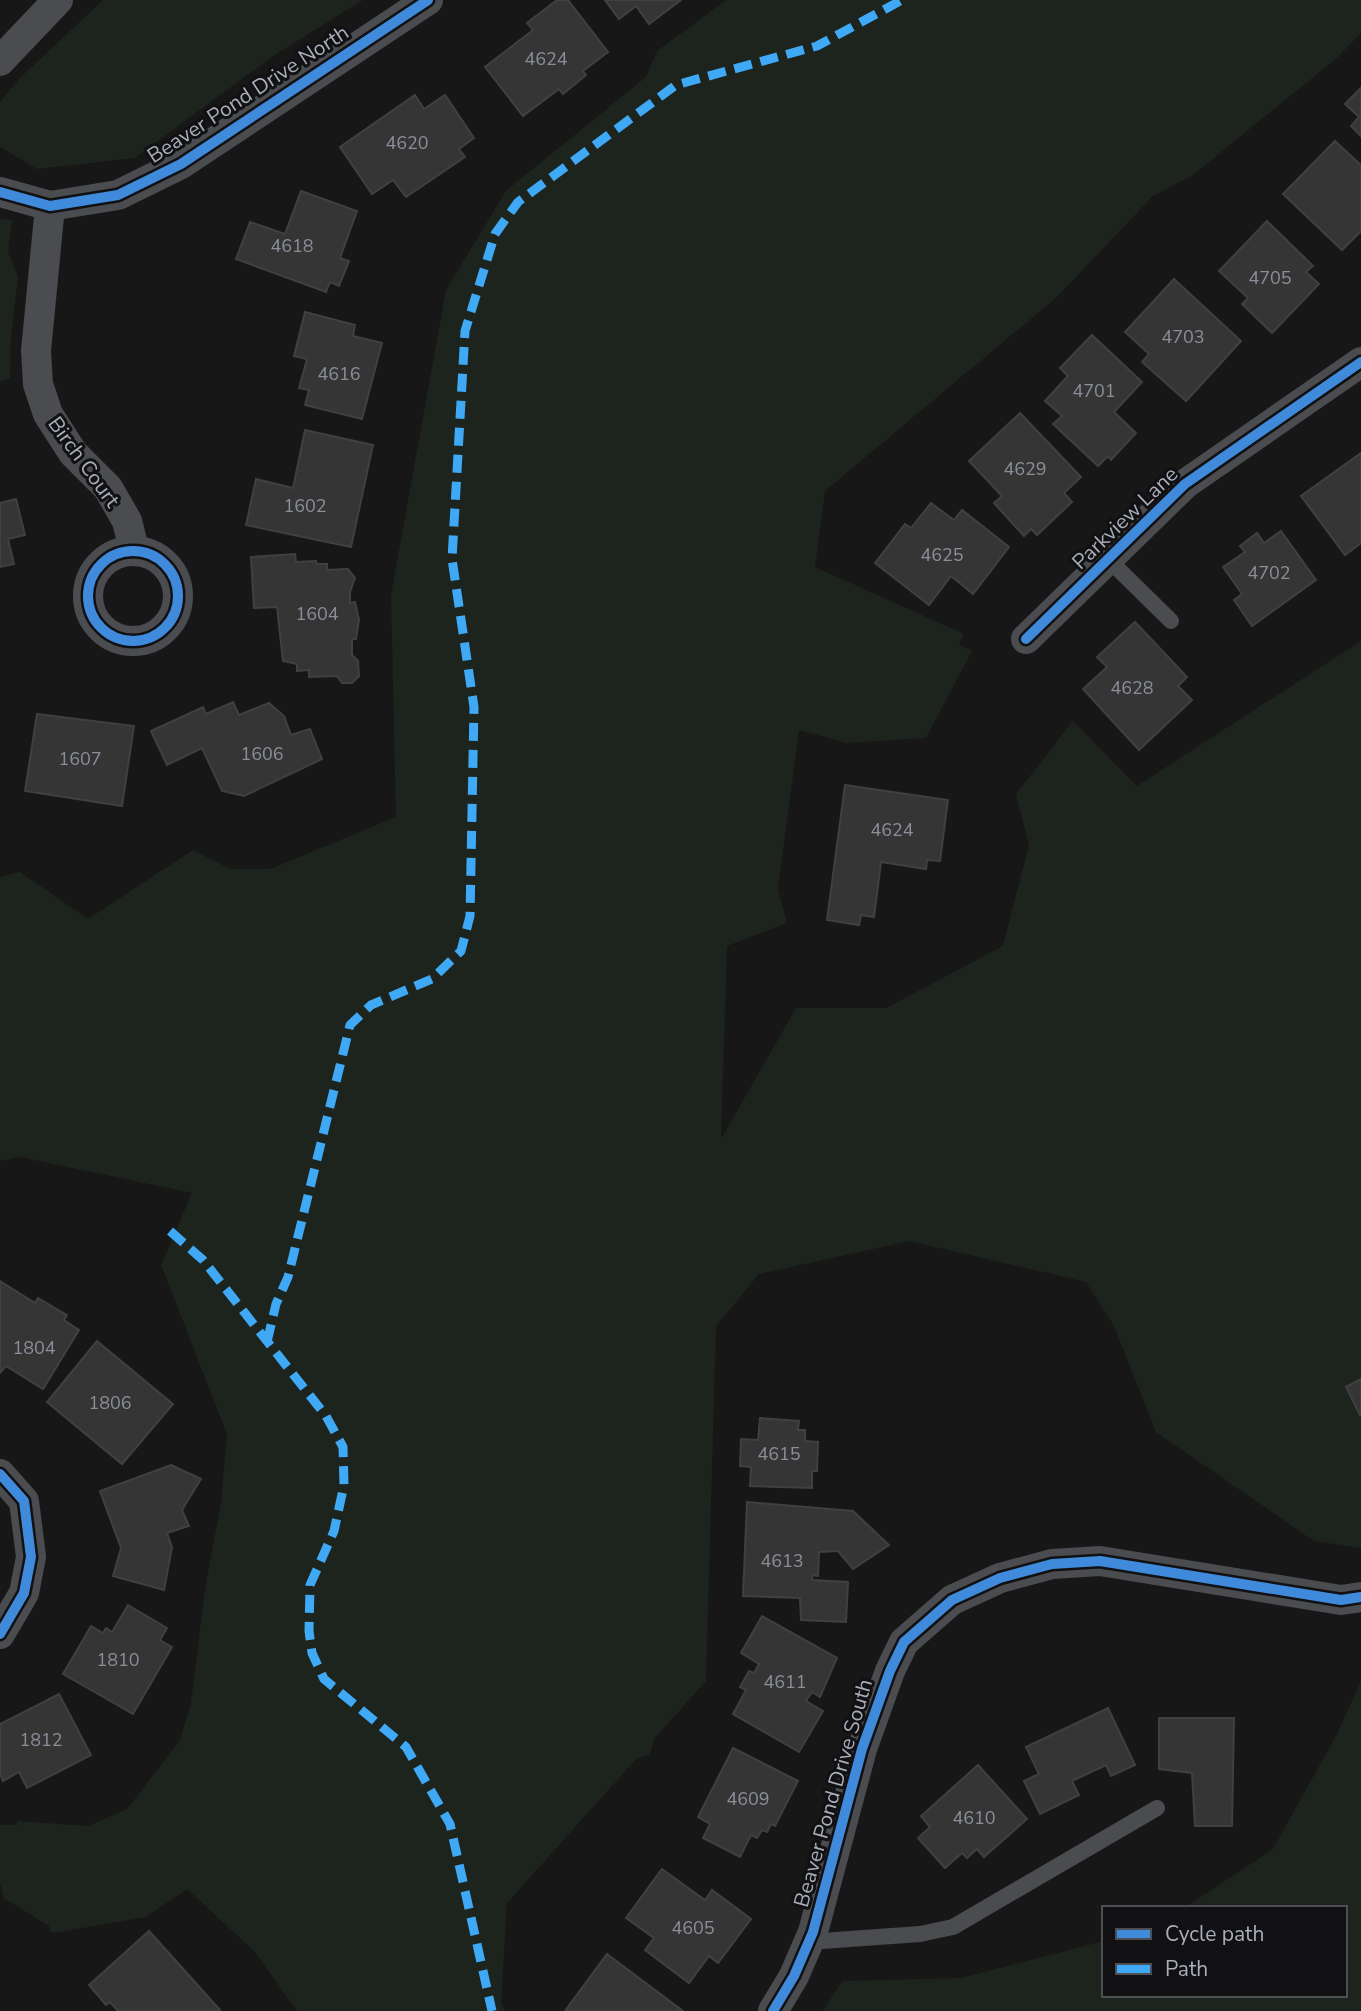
<svg xmlns="http://www.w3.org/2000/svg" width="1361" height="2011" font-family="'Nunito Sans',sans-serif">
<rect width="100%" height="100%" fill="#171717"/>
<g fill="#1d241e">
<polygon points="103,0 363,0 273,56 135,158 37,169 0,147 0,102 20,78"/>
<polygon points="726,0 1361,0 1361,33 1338,57 1193,175 1153,196 1057,297 825,491 815,567 964,634 959,644 972,651 926,738 847,743 799,730 778,889 787,923 727,946 721,1139 796,1008 886,1008 1003,946 1029,845 1016,794 1073,721 1137,786 1361,641 1361,1548 1314,1541 1156,1432 1114,1326 1086,1282 910,1241 759,1274 716,1326 706,1681 654,1739 650,1755 637,1758 507,1903 501,2004 506,2011 297,2011 255,1952 187,1889 146,1917 59,1932 51,1932 49,1926 4,1898 0,1883 0,1825 17,1825 17,1821 88,1826 127,1809 180,1740 191,1703 205,1589 221,1503 227,1434 161,1265 192,1193 20,1157 0,1161 0,877 20,872 88,919 193,850 230,869 270,869 396,817 391,595 446,290 506,191 646,77 657,51"/>
<polygon points="0,219 12,220 8,252 18,277 11,336 10,378 0,382"/>
<polygon points="1361,1681 1361,2011 823,2011 842,1981 961,1978 1104,1941 1104,1995 1345,1995 1345,1908 1184,1908 1273,1849 1337,1734"/>
</g>
<g fill="#353536" stroke="#3f4043" stroke-width="2">
<polygon points="557,0 568,0 608,52 583,71 586,75 563,94 559,89 523,116 485,67 533,30 527,23"/>
<polygon points="605,0 681,0 649,24 636,6 619,19"/>
<polygon points="1361,88 1361,136 1351,126 1359,117 1345,104"/>
<polygon points="415,95 424,109 445,95 474,138 459,149 465,157 406,197 393,180 372,194 340,147"/>
<polygon points="1335,141 1361,165 1361,231 1342,250 1283,194"/>
<polygon points="301,191 357,211 340,258 349,261 339,286 330,282 326,292 236,259 250,222 285,234"/>
<polygon points="1267,221 1313,266 1306,272 1319,284 1272,333 1242,304 1248,298 1219,271"/>
<polygon points="1174,279 1241,341 1186,401 1142,362 1149,354 1125,332"/>
<polygon points="305,312 355,325 353,336 382,343 362,419 305,405 309,390 299,388 307,359 294,356"/>
<polygon points="1092,335 1142,382 1114,412 1136,433 1111,460 1108,456 1098,466 1053,424 1062,416 1045,401 1068,376 1060,368"/>
<polygon points="1020,413 1081,477 1064,493 1072,502 1037,535 1031,529 1024,536 994,503 1002,496 969,461"/>
<polygon points="305,430 373,445 351,547 246,525 256,479 293,488"/>
<polygon points="1361,453 1361,543 1345,555 1301,496"/>
<polygon points="16,499 25,535 8,539 14,564 0,567 0,503"/>
<polygon points="931,503 954,520 962,510 1009,547 973,594 951,576 929,605 875,563 905,524 911,528"/>
<polygon points="1281,531 1316,580 1252,626 1234,600 1242,594 1223,567 1245,552 1240,546 1257,533 1264,543"/>
<polygon points="295,554 296,562 316,561 317,564 327,564 327,570 348,569 355,578 350,592 350,603 355,602 359,620 356,639 352,639 352,655 358,661 359,676 352,683 342,683 337,676 309,677 309,670 297,671 297,664 283,661 277,607 254,608 251,557"/>
<polygon points="1135,622 1187,677 1178,686 1192,700 1139,750 1083,689 1107,667 1097,657"/>
<polygon points="233,702 239,715 269,703 284,716 291,735 310,729 322,759 244,796 222,791 202,748 167,765 151,731 203,707 206,714"/>
<polygon points="37,714 134,726 122,806 25,791"/>
<polygon points="845,785 948,800 940,861 927,860 926,869 881,862 874,917 861,915 859,925 827,920"/>
<polygon points="0,1281 35,1303 38,1298 67,1315 64,1320 79,1330 43,1389 6,1366 0,1373"/>
<polygon points="97,1341 173,1404 122,1464 47,1402"/>
<polygon points="1361,1379 1361,1414 1360,1415 1346,1387"/>
<polygon points="760,1418 799,1421 798,1430 805,1430 805,1441 818,1442 817,1471 812,1471 812,1488 750,1486 751,1467 740,1466 741,1439 758,1440"/>
<polygon points="171,1465 201,1479 182,1510 189,1526 167,1533 172,1547 164,1590 113,1576 121,1548 100,1491"/>
<polygon points="747,1502 853,1511 889,1545 853,1569 838,1551 819,1552 818,1576 813,1575 812,1580 848,1582 846,1622 801,1620 800,1598 743,1596"/>
<polygon points="128,1605 167,1628 160,1640 172,1647 133,1714 63,1674 91,1626 103,1633 106,1628 112,1632"/>
<polygon points="762,1616 837,1658 820,1697 812,1692 806,1701 823,1711 799,1752 733,1714 746,1690 740,1687 749,1671 754,1673 759,1664 741,1653"/>
<polygon points="59,1694 91,1755 27,1788 19,1772 3,1781 0,1774 0,1724"/>
<polygon points="1108,1708 1135,1765 1111,1776 1106,1765 1072,1781 1079,1795 1040,1814 1024,1781 1039,1774 1026,1747"/>
<polygon points="1159,1718 1234,1718 1232,1826 1195,1826 1192,1773 1159,1769"/>
<polygon points="733,1748 798,1781 775,1826 771,1824 767,1832 762,1830 757,1838 751,1835 740,1857 703,1838 710,1824 698,1817"/>
<polygon points="978,1765 1027,1819 984,1857 977,1849 967,1858 962,1853 945,1868 918,1838 930,1827 921,1816"/>
<polygon points="662,1869 705,1900 712,1890 751,1919 718,1963 709,1956 689,1983 645,1950 654,1938 626,1918"/>
<polygon points="149,1931 220,2010 218,2011 118,2011 110,2002 106,2005 89,1985"/>
<polygon points="607,1954 683,2011 565,2011"/>
</g>
<g fill="none" stroke-linecap="round" stroke-linejoin="round">
<g stroke="#4b4c50" stroke-width="16">
<polyline points="1109,560 1171,621"/>
<polyline points="808,1942 920,1934 953,1927 1157,1808"/>
</g>
<g stroke="#4b4c50" stroke-width="30">
<polyline points="0,61 58,0"/>
<polyline points="0,192 50,206 118,195 181,164 428,0"/>
<polyline points="50,206 36,351 38,384 48,414 73,453 108,488 127,521 134,549"/>
<circle cx="133" cy="596" r="45"/>
<polyline points="1026,639 1185,484 1361,362"/>
<polyline points="0,1474 24,1501 31,1557 24,1593 0,1634"/>
<polyline points="773,2011 794,1976 813,1932 862,1749 890,1671 904,1642 952,1600 1000,1578 1052,1564 1100,1561 1341,1600 1361,1597"/>
</g>
<g stroke="#3fa9f5" stroke-width="9" stroke-dasharray="18 9" stroke-linecap="butt">
<polyline points="170,1231 203,1260 326,1416 343,1447 344,1485 334,1531 310,1585 309,1631 312,1653 324,1679 406,1747 450,1824 492,2011"/>
<polyline points="267,1342 276,1304 288,1277 350,1025 371,1005 432,979 461,951 470,916 474,707 452,559 465,331 495,234 518,202 676,85 817,46 902,0"/>
</g>
<defs>
<g id="cycleway">
<polyline points="0,192 50,206 118,195 181,164 428,0"/>
<circle cx="133" cy="596" r="45"/>
<polyline points="1026,639 1185,484 1361,362"/>
<polyline points="0,1474 24,1501 31,1557 24,1593 0,1634"/>
<polyline points="773,2011 794,1976 813,1932 862,1749 890,1671 904,1642 952,1600 1000,1578 1052,1564 1100,1561 1341,1600 1361,1597"/>
</g>
</defs>
<use href="#cycleway" stroke="#111113" stroke-width="15"/>
<use href="#cycleway" stroke="#408adc" stroke-width="10"/>
</g>
<g text-anchor="middle" dominant-baseline="central" stroke-width="6" stroke-linejoin="round" paint-order="stroke">
<g font-size="18" fill="#8b8f98">
<text x="546" y="59">4624</text>
<text x="407" y="143">4620</text>
<text x="292" y="246">4618</text>
<text x="1270" y="278">4705</text>
<text x="1183" y="337">4703</text>
<text x="339" y="374">4616</text>
<text x="1094" y="391">4701</text>
<text x="1025" y="469">4629</text>
<text x="305" y="506">1602</text>
<text x="942" y="555">4625</text>
<text x="1269" y="573">4702</text>
<text x="317" y="614">1604</text>
<text x="1132" y="688">4628</text>
<text x="262" y="754">1606</text>
<text x="80" y="759">1607</text>
<text x="892" y="830">4624</text>
<text x="34" y="1348">1804</text>
<text x="110" y="1403">1806</text>
<text x="779" y="1454">4615</text>
<text x="782" y="1561">4613</text>
<text x="118" y="1660">1810</text>
<text x="785" y="1682">4611</text>
<text x="41" y="1740">1812</text>
<text x="748" y="1799">4609</text>
<text x="974" y="1818">4610</text>
<text x="693" y="1928">4605</text>
</g>
<g font-size="21" fill="#a8adb8" stroke="#111113">
<text transform="translate(248 94) rotate(-33)">Beaver Pond Drive North</text>
<text transform="translate(84 462) rotate(54)">Birch Court</text>
<text transform="translate(1125 518) rotate(-44)">Parkview Lane</text>
<text transform="translate(833 1793) rotate(-74)">Beaver Pond Drive South</text>
</g>
</g>
<rect x="1102" y="1906" width="245" height="91" fill="#111113" stroke="#4d4f55" stroke-width="2"/>
<rect x="1116" y="1929" width="35" height="10" fill="#408adc" stroke="#4d4f55" stroke-width="2"/>
<text x="1165" y="1941" font-size="21" fill="#a8adb8">Cycle path</text>
<rect x="1116" y="1964" width="35" height="10" fill="#3fa9f5" stroke="#4d4f55" stroke-width="2"/>
<text x="1165" y="1976" font-size="21" fill="#a8adb8">Path</text>
</svg>
